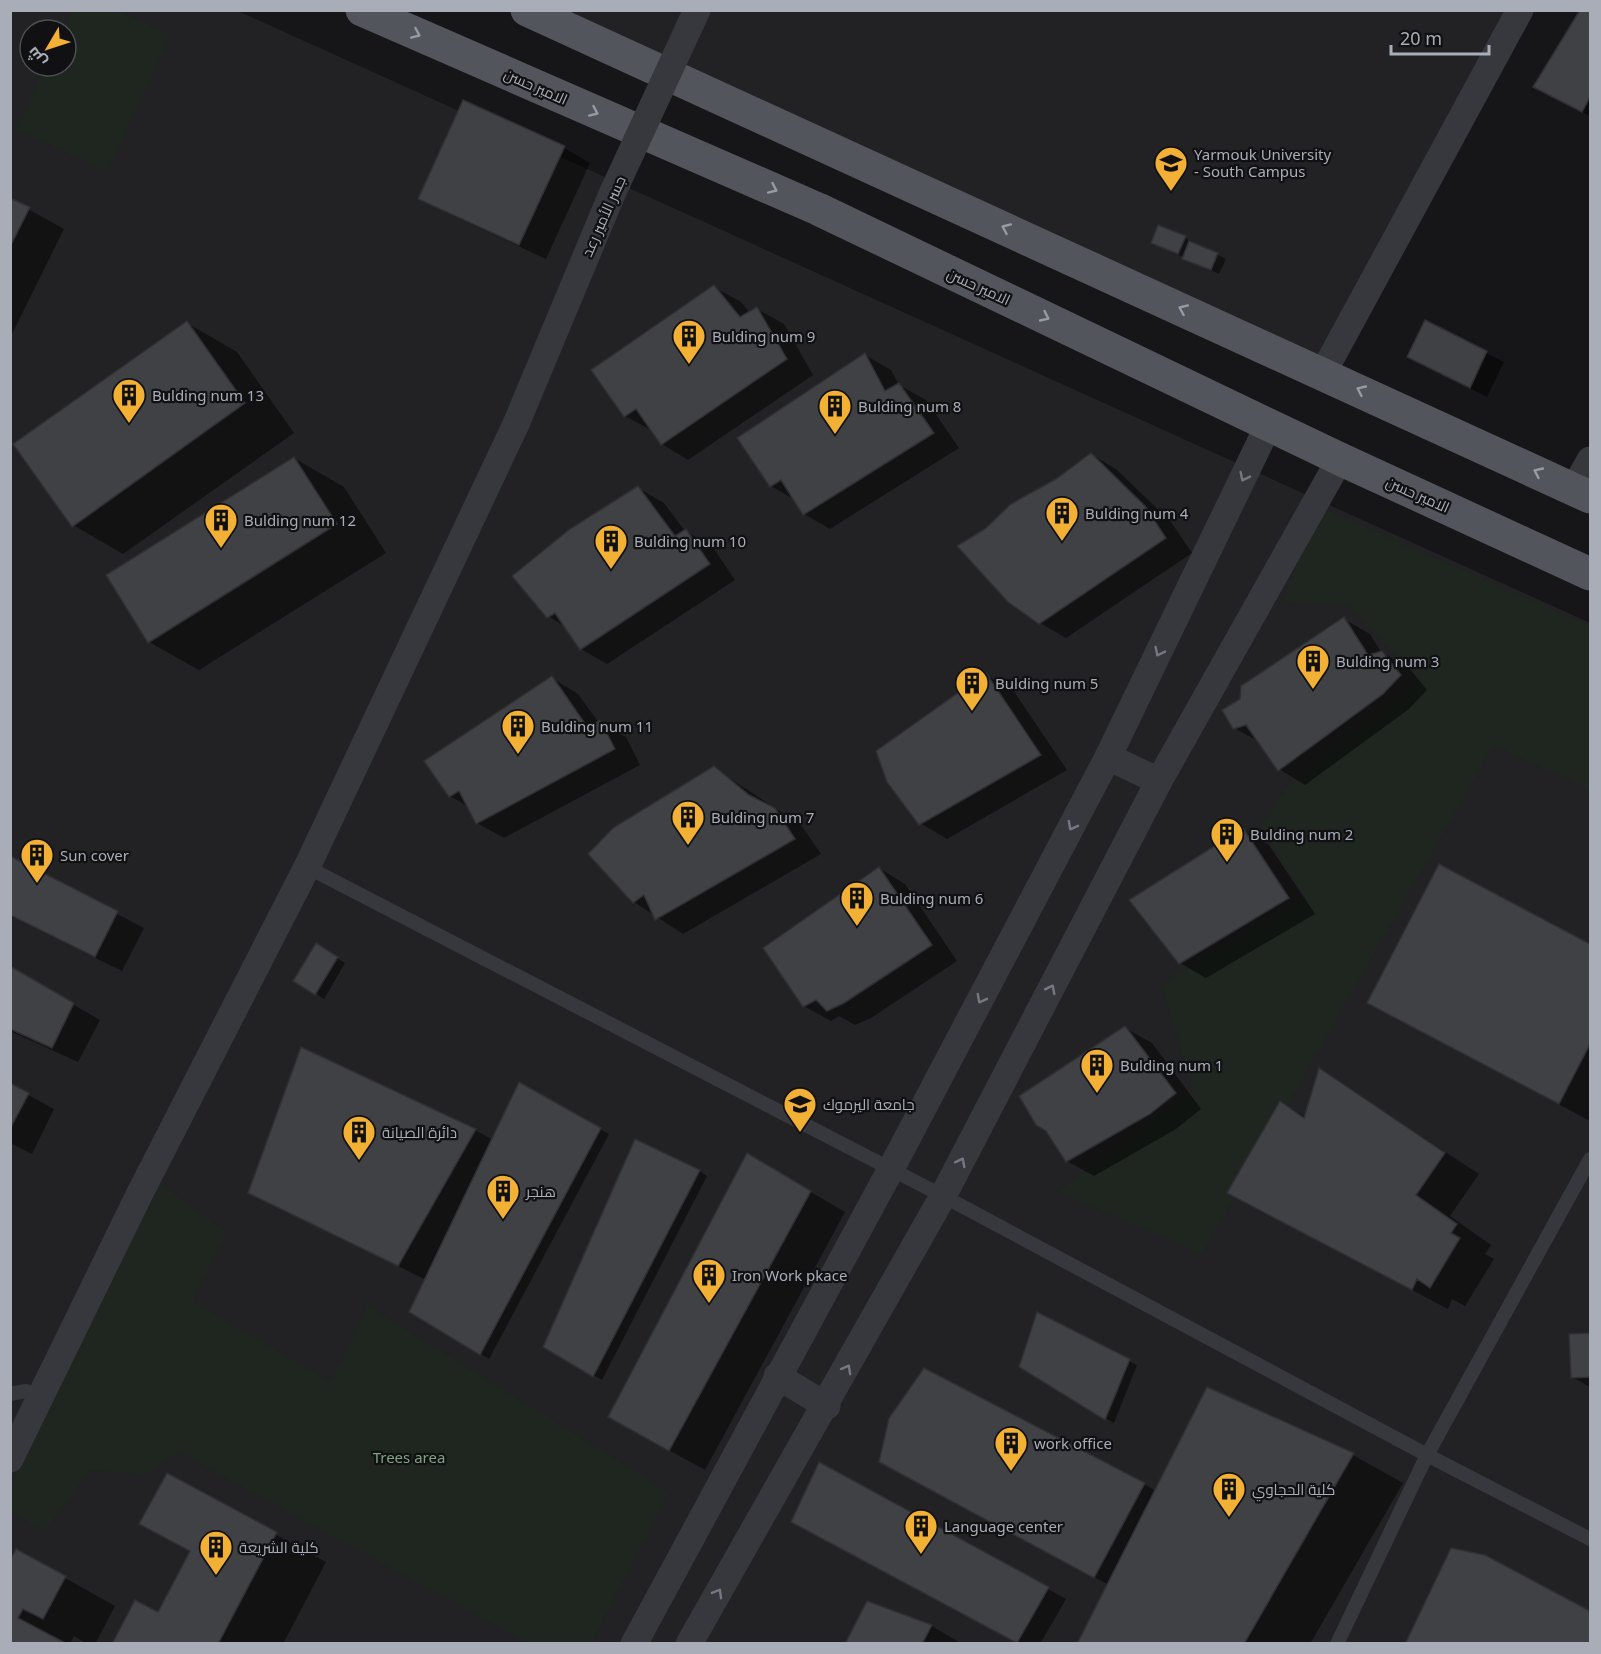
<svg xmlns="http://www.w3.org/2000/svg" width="1601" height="1654" font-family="'Noto Sans',Cairo,sans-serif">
<rect width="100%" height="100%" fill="#161618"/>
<g fill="#222225" fill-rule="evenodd">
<path d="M11,11H238L1590,623V1643L11,1644ZM30,30H66V66H30Z"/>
<polygon points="518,11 1521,11 1323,373"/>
</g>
<g fill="#1e261f">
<polygon points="72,10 119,11 171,35 107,172 16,129 46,66 66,66 66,30 63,30"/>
<polygon points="1315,505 1590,626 1590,790 1494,745 1202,1254 1058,1192 1193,1091 1161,984 1306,899 1261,826 1288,785 1420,681 1348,605 1283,602"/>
<polygon points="154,1179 227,1232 193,1301 331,1382 367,1305 669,1492 591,1644 528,1643 178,1452 147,1475 90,1470 44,1532 11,1512 11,1484"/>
</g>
<g fill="#0007">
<polygon points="1582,10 1590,10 1590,116 1535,86"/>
<polygon points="564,148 590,163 546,259 447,213 420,198"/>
<polygon points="10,199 64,229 10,338"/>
<polygon points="1185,238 1226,259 1219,274 1153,243"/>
<polygon points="714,287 741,302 750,313 757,309 784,324 813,375 688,460 662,444 653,431 625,416"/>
<polygon points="1426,322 1504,362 1487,397 1409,357"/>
<polygon points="187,323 237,352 294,433 123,554 73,525"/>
<polygon points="865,355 891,370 899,385 926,400 959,448 830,529 804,514 795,500 771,486"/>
<polygon points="1091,454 1117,470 1171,522 1192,553 1066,638 1040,623 986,531"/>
<polygon points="294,458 344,487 386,553 199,670 149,642"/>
<polygon points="638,488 664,503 685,531 712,546 735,580 607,664 581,649 566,627 548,616"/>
<polygon points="1344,619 1370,634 1381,652 1409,668 1427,690 1409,709 1305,785 1279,769 1260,742 1234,728 1241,700"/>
<polygon points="986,675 1013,690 1067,770 947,839 920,823"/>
<polygon points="552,678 578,694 599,723 626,737 640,765 504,838 477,823 469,807 450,796"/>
<polygon points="714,768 801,825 821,854 683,934 634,902"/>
<polygon points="1243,830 1269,845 1315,914 1206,978 1180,963"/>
<polygon points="10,858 144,928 122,971 10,916"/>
<polygon points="1440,866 1590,946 1590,1121 1369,1003"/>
<polygon points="879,868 905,884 957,961 871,1018 855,1025 839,1016 831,1021 804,1006"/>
<polygon points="317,946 345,963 324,999 295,980"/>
<polygon points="10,968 100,1020 78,1062 10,1031"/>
<polygon points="1125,1028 1152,1043 1201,1109 1176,1129 1094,1176 1067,1161"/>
<polygon points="1320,1070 1479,1174 1450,1216 1491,1245 1485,1254 1494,1259 1465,1306 1452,1299 1448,1309 1264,1212 1280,1103 1306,1117"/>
<polygon points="519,1084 609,1134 489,1359 411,1312 426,1280 250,1192 475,1130 493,1140"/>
<polygon points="10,1085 54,1109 32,1154 10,1143"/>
<polygon points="748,1155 845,1212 705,1470 645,1437"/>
<polygon points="699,1171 707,1176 602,1380 545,1347"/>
<polygon points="1590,1335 1590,1387 1572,1377 1571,1336"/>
<polygon points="1129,1361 1137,1365 1114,1423 1021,1367"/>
<polygon points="1208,1389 1353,1455 1403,1483 1310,1644 1079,1644 1109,1585 881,1462 1144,1484 1156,1491"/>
<polygon points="820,1464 1066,1599 1040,1644 1019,1644 810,1531"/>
<polygon points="167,1475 326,1562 283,1644 114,1644 158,1614 191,1552 141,1523"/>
<polygon points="10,1563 65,1578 115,1606 95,1644 87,1644 74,1636 70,1644 10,1644"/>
<polygon points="868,1603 932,1626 962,1644 847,1644"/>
</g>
<g fill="#404145" stroke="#303034" stroke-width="1.5">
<polygon points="1580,10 1590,10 1590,97 1582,112 1533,87"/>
<polygon points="463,100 565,146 519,245 418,199"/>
<polygon points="10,198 30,207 10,247"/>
<polygon points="1158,225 1186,236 1178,254 1151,243"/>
<polygon points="1189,241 1218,253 1211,270 1182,259"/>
<polygon points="714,285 740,317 757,307 787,359 661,445 636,409 624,417 591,370"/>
<polygon points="1425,320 1487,351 1470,388 1407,357"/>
<polygon points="187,321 245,403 72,527 13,444"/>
<polygon points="865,353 885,391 899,383 934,433 803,515 781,480 770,487 737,438"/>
<polygon points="1091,453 1145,506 1166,538 1039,624 1008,602 957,546 985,529 1011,504 1056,479"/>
<polygon points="294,457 337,524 148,643 106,575"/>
<polygon points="638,486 675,536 686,529 710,564 580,650 555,613 547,618 512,576 570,529"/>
<polygon points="1344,617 1368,655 1382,651 1401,675 1383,694 1278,771 1246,725 1233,729 1222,710 1240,699 1241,686"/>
<polygon points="986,673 1041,755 919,825 887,782 876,751"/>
<polygon points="552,676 588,728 600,720 615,749 476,824 459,791 449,797 424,761"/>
<polygon points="714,766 749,795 775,808 795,839 655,920 644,895 633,903 588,854 613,828"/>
<polygon points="1243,828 1289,898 1179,964 1129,900"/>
<polygon points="10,856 118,911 95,957 10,915"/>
<polygon points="1439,864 1590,944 1590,1044 1559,1104 1367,1003"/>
<polygon points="879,867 932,945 844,1003 827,1011 816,1000 803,1007 763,948"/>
<polygon points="316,943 338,957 315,995 293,981"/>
<polygon points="10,966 74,1003 52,1048 10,1029"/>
<polygon points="1125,1026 1176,1093 1150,1114 1066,1162 1046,1131 1036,1125 1019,1096"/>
<polygon points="301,1047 476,1129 398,1266 248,1193"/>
<polygon points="1319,1068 1445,1153 1416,1195 1457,1224 1451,1233 1460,1238 1430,1288 1417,1279 1412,1290 1227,1193 1280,1101 1304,1118"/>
<polygon points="519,1082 601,1128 480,1355 409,1312"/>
<polygon points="10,1083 29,1093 10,1129"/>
<polygon points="635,1139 700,1170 593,1377 543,1347"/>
<polygon points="747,1153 811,1191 669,1451 608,1417"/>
<polygon points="1037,1312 1130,1359 1105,1420 1019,1367"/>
<polygon points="1590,1333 1590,1377 1571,1378 1569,1334"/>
<polygon points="924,1368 1145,1483 1094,1578 879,1462 889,1418"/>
<polygon points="1207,1387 1354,1453 1244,1644 1077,1644"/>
<polygon points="819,1462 1049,1587 1017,1643 791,1522"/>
<polygon points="167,1473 277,1532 218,1644 112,1644 135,1600 158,1612 190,1551 139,1524"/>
<polygon points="1451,1548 1485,1555 1590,1611 1590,1644 1405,1644"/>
<polygon points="16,1549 66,1576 43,1619 23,1609 18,1618 67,1644 10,1644 10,1560"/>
<polygon points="867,1601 932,1625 922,1644 845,1644"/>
</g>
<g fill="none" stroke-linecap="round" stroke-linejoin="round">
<g stroke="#37383d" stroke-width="14">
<polyline points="307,867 943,1196 1427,1455 1590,1539"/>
<polyline points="10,1394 26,1391 42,1395"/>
<polyline points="1337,1644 1427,1455 1590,1159"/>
</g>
<g stroke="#37383d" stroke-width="27">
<polyline points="1323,373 1520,10"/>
<polyline points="1574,489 1590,460"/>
<polyline points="1108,757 1159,781"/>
<polyline points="777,1376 827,1406"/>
<polyline points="10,1459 139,1195 307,867 516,424"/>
<polyline points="634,1644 891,1169 1108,757 1269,424"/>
<polyline points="689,1644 943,1196 1159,781 1340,459"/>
</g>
<g stroke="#53555c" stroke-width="33">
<polyline points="362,10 818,209 1340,459 1590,574"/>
<polyline points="527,10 1590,497"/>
</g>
<polyline stroke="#37383d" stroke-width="27" points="516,424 612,194 697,10"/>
</g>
<defs><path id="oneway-chevron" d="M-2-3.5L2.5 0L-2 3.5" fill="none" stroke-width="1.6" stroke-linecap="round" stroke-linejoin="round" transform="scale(1.5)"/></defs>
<g stroke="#979ba6">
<use href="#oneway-chevron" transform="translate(416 34) rotate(24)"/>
<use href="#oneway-chevron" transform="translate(594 112) rotate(24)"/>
<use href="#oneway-chevron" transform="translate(773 189) rotate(24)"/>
<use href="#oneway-chevron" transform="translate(1006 228) rotate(-156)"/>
<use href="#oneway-chevron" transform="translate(1183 309) rotate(-156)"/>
<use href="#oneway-chevron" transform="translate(1045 317) rotate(25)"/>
<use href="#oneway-chevron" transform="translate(1361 390) rotate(-155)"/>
<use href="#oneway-chevron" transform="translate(1538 472) rotate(-155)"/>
</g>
<g stroke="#757881">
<use href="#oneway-chevron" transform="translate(1244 477) rotate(116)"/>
<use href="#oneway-chevron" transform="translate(1159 652) rotate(116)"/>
<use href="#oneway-chevron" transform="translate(1072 826) rotate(118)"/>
<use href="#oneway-chevron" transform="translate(1051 989) rotate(-63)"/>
<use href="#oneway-chevron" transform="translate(981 999) rotate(118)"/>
<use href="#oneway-chevron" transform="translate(961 1162) rotate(-63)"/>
<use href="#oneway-chevron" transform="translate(847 1369) rotate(-61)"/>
<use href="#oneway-chevron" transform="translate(718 1593) rotate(-60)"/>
</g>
<defs>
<symbol id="university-pin" viewBox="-11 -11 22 30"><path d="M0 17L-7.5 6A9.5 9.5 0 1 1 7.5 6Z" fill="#f2b134" stroke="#111113"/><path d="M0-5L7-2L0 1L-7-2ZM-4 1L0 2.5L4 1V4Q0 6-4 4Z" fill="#111"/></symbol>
<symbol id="building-pin" viewBox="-11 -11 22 30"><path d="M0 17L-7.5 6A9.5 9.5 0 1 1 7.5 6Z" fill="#f2b134" stroke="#111113"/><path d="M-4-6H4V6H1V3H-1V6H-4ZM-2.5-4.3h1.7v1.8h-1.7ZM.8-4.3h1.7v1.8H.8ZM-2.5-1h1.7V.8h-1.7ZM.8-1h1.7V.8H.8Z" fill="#111"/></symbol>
</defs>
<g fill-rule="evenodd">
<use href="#university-pin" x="1152" y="144" width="38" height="52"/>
<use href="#building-pin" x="670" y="317" width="38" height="52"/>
<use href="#building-pin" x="110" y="376" width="38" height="52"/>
<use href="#building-pin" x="816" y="387" width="38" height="52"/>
<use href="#building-pin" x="1043" y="494" width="38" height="52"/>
<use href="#building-pin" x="202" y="501" width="38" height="52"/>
<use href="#building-pin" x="592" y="522" width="38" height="52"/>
<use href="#building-pin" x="1294" y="642" width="38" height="52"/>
<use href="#building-pin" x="953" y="664" width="38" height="52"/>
<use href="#building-pin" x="499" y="707" width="38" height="52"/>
<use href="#building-pin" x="669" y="798" width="38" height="52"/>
<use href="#building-pin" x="1208" y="815" width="38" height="52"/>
<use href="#building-pin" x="18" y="836" width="38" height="52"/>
<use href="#building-pin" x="838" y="879" width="38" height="52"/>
<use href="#building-pin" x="1078" y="1046" width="38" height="52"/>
<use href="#university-pin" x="781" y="1085" width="38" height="52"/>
<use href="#building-pin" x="340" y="1113" width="38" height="52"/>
<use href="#building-pin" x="484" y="1172" width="38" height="52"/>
<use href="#building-pin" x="690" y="1256" width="38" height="52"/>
<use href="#building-pin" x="992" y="1424" width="38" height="52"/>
<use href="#building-pin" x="1210" y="1470" width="38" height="52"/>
<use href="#building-pin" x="902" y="1507" width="38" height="52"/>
<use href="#building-pin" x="197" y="1528" width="38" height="52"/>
</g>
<g text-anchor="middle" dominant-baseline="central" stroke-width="4.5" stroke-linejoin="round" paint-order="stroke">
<g font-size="15" fill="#a8adb8" stroke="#111113">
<text transform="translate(536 86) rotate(24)">الامير حسن</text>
<text transform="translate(603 216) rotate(-66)">جسر الأمير رعد</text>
<text transform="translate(979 286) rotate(25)">الامير حسن</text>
<text transform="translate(1418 494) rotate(24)">الامير حسن</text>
</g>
<g font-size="15" fill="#a8adb8" stroke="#111113" text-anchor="start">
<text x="1194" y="154">Yarmouk University<tspan x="1194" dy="17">- South Campus</tspan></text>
<text x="712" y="336">Bulding num 9</text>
<text x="152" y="395">Bulding num 13</text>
<text x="858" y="406">Bulding num 8</text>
<text x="1085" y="513">Bulding num 4</text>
<text x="244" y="520">Bulding num 12</text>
<text x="634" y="541">Bulding num 10</text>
<text x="1336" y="661">Bulding num 3</text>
<text x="995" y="683">Bulding num 5</text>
<text x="541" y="726">Bulding num 11</text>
<text x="711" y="817">Bulding num 7</text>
<text x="1250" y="834">Bulding num 2</text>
<text x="60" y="855">Sun cover</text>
<text x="880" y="898">Bulding num 6</text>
<text x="1120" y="1065">Bulding num 1</text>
<text x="823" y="1104">جامعة اليرموك</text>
<text x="382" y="1132">دائرة الصيانة</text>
<text x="526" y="1191">هنجر</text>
<text x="732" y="1275">Iron Work pkace</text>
<text x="1034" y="1443">work office</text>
<text x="1252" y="1489">كلية الحجاوي</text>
<text x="944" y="1526">Language center</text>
<text x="239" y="1547">كلية الشريعة</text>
</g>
<g font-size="15" fill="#7fa381" stroke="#111113">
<text x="409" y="1457">Trees area</text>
</g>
</g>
<rect width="1601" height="1654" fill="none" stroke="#a8adb8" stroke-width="24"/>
<g transform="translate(48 48) rotate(231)"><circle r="28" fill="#111113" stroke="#4d4f55" stroke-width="1.5"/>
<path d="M0-4.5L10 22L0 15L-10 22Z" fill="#f2b134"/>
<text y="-9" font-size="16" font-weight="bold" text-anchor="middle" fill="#a8adb8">ش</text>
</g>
<path d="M1391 45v9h98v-9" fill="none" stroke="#a8adb8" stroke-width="3"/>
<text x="1400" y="45" font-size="18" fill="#a8adb8" stroke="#111113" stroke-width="4.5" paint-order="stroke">20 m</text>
</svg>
